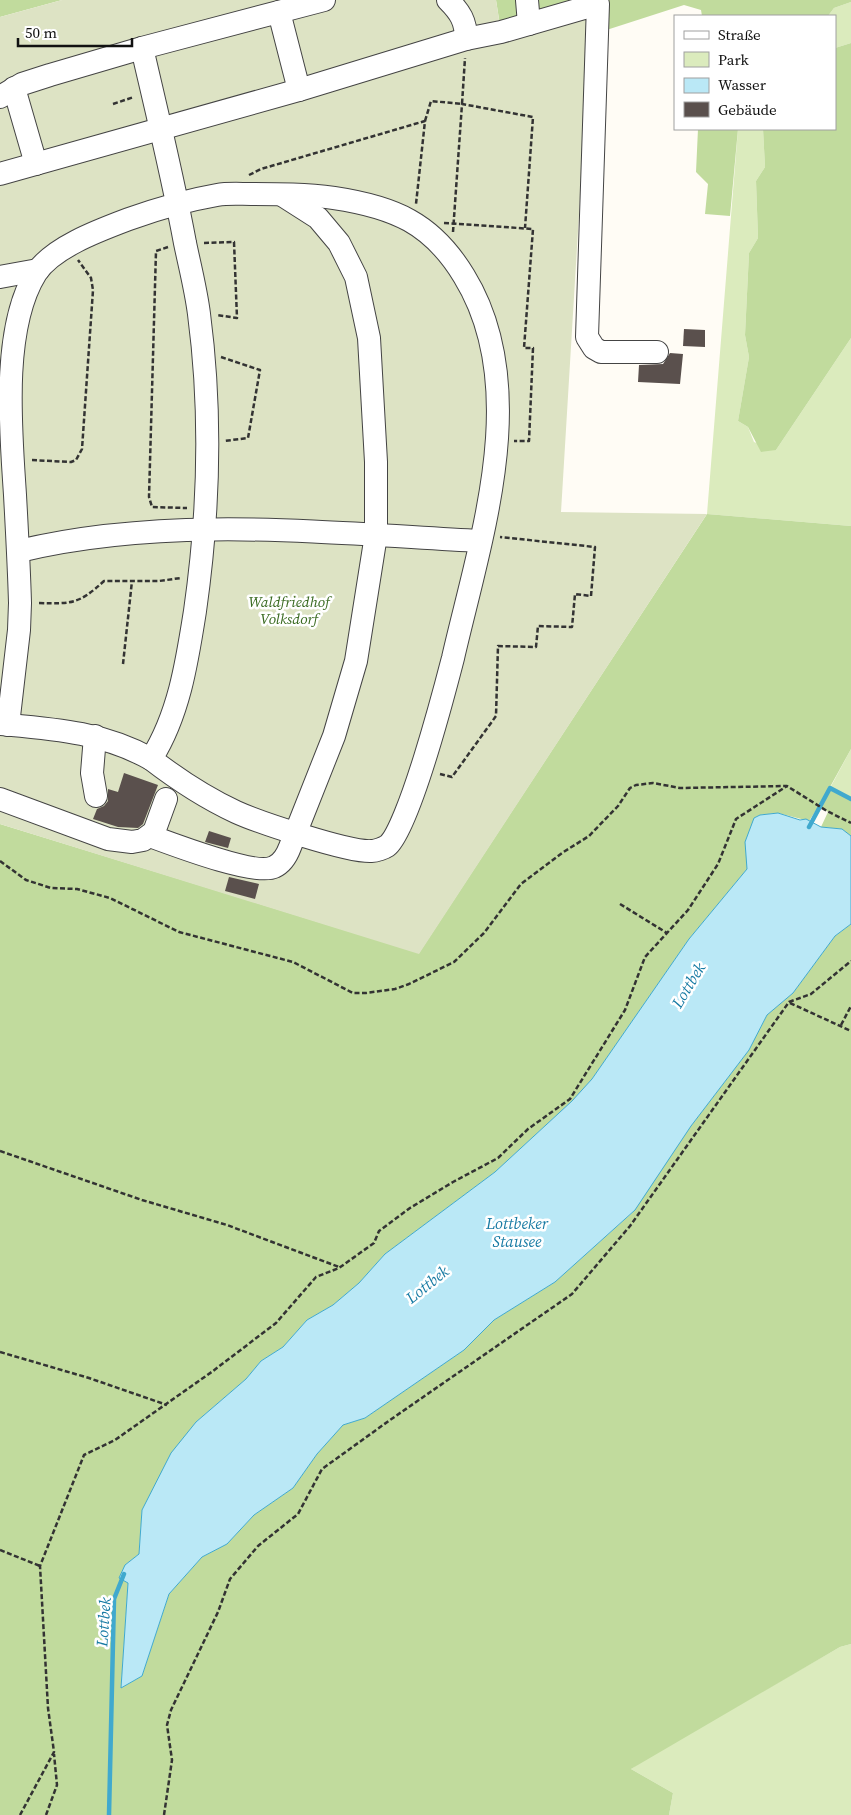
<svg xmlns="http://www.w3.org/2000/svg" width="851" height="1815" font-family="'Source Serif 4',serif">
<rect width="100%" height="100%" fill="#fffcf5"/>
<g fill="#dbebbd">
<polygon points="851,2 851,43 835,48 835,16 828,16 834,8"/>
<polygon points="738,129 763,129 765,167 756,181 758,238 749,253 745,335 749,357 738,421 748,427 754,442 776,450 851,338 851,526 707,514"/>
<polygon points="851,749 851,799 830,788"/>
<polygon points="851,1644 851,1815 669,1815 673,1793 631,1769 647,1758 840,1647"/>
</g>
<g fill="#c1db9d">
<polygon points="0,0 62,0 0,17"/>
<polygon points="496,0 851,0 851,2 834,8 828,16 702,16 701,10 684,5 591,35 501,32"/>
<polygon points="851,43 851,338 776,450 761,452 748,427 738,421 749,357 745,335 749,253 758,238 756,181 765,167 763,129 835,129 835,48"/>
<polygon points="698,129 738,129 730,216 705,214 708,184 696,172"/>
<polygon points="707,514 851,526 851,749 830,787 851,799 851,836 841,829 821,827 828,812 820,807 826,795 809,821 778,813 760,815 754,818 747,869 689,939 592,1079 572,1101 495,1172 385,1254 359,1283 333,1305 307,1320 283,1347 261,1361 246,1379 196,1422 142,1510 139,1554 125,1565 128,1583 121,1688 142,1676 169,1594 202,1557 227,1544 254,1515 293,1488 317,1454 343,1425 365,1418 464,1350 494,1320 555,1282 632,1213 691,1126 749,1050 767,1015 793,993 835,936 851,924 851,1644 840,1647 631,1769 673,1793 669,1815 0,1815 0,824 419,953"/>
</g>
<polygon fill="#dde3c4" points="62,0 496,0 501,32 591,16 561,512 707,514 419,954 0,824 0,17"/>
<polygon fill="#bae8f6" stroke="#40a9ce" points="778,813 800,820 806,819 821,827 842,829 851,836 851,924 835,936 793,993 767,1015 749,1050 691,1126 635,1210 555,1282 494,1320 464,1350 365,1418 343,1425 317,1454 293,1488 254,1515 227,1544 202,1557 169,1594 142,1676 121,1688 128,1583 119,1578 125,1565 139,1554 142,1510 171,1453 196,1422 246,1379 261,1361 283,1347 307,1320 333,1305 359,1283 385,1254 495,1172 572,1101 592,1079 689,939 747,869 745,842 754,818 760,815"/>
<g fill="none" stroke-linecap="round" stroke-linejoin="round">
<g stroke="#40a9ce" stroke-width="4.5">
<polyline points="809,827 830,788 851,799"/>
<polyline points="109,1815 114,1599 124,1574"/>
</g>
</g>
<g fill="#5a504d">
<polygon points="684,329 705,330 705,347 683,346"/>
<polygon points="670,353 683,354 680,384 638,382 639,365 663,364"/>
<polygon points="124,773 158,785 143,824 138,828 118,827 93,819 97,809 104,806 108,801 108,789 118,792"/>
<polygon points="209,831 231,838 228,848 205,842"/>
<polygon points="229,877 259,884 255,899 225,891"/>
</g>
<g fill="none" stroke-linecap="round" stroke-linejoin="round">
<defs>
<g id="minor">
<path d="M448,0C460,12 466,21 466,39"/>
<polyline points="527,0 529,24"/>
<polyline points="279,12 299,90"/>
<polyline points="14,88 36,164"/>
<polyline points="0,97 22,84 50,75 142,48 324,0"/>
<polyline points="0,174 299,90 466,39 501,32 598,4 587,337 594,348 601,352 657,352"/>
<polyline points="0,277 38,270"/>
<path d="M19,551C167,515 329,533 480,541"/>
<path d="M0,724C54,729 102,732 151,759"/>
<path d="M8,725L19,630L20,603C19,567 17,531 15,495C11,432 1,329 36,273C53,247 100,230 129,219C157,209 188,200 217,195C228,193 240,194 251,194C279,194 306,194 334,198C394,207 432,223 464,276C533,388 480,540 453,658C445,689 408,831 387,846C384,848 376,851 372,851C350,853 258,822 236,812C206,798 177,779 151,759C179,715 187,662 195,611C209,513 212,413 199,314C196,290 190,267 185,243C173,178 157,113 142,48"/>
<polyline points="95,736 92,773 96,796"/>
<polyline points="0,799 108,839 132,842 143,840 154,832 166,799"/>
<path d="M150,836C172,844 255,876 274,867C283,863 287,855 290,847L334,736L356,661L376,535V462L369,338L356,277L339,243L318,218L282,195"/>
</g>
</defs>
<use href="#minor" stroke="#444" stroke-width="24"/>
<g stroke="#333" stroke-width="2.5" stroke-dasharray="5 2.5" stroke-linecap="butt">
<polyline points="113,104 134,97"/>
<polyline points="425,121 431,101 462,104 465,58"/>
<polyline points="249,175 261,169 425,121 416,204"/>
<polyline points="444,223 533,229 524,348 533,348 529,441 514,441"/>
<polyline points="453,232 462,104 533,117 525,228"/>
<polyline points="204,243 234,242 237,318 217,315"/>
<polyline points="168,247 156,251 149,497 152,507 187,508"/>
<polyline points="221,357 260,370 248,438 224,441"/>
<polyline points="32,460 71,462 76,460 82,449 93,290 91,278 78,260"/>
<path d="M39,603C72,604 79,604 104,581H159L181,578"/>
<polyline points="123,664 132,581"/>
<polyline points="440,774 452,777 496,716 498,646 536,647 538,626 572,627 575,594 591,596 595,547 500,537"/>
<polyline points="0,861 26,880 51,888 77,889 110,898 179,932 293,962 353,993 366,993 395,989 409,984 454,962 484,933 521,884 562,853 589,836 618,806 630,788 636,785 653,783 680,788 787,786 827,811 851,823"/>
<polyline points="620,904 667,933"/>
<polyline points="790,1003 851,1031"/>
<polyline points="841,1025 851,1006"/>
<polyline points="0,1151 142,1200 227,1225 339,1267"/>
<polyline points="0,1352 89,1378 167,1405"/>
<polyline points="0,1550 40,1566"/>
<polyline points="20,1815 54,1752 48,1708 40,1566 84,1455 115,1440 213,1371 276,1323 316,1277 339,1268 374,1243 379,1231 410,1208 453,1182 498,1158 528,1129 570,1099 625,1010 645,957 688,910 718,864 736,819 787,786"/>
<polyline points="46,1815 57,1785 54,1754"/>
<polyline points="164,1815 172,1760 167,1725 171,1710 218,1612 230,1579 258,1546 298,1514 322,1469 390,1420 572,1294 630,1226 789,1002 811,994 851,961"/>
</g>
<use href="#minor" stroke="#fff" stroke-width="22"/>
</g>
<g text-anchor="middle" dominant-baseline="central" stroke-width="5" stroke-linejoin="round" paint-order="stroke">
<g font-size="15" font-style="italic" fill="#396a20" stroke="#fff">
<text x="289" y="601">Waldfriedhof<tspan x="289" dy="17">Volksdorf</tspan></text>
</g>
<g font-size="16" font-style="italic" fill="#187ba4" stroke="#fff">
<text transform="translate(688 985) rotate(-59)">Lottbek</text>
<text x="517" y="1223">Lottbeker<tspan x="517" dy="18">Stausee</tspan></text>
<text transform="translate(427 1284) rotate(-39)">Lottbek</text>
<text transform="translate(103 1622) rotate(-86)">Lottbek</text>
</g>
</g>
<rect x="674" y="15" width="162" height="115" fill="#ffffff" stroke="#a0a0a0"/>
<rect x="684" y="31" width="25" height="8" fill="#ffffff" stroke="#a0a0a0"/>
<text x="718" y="40" font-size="15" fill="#111111">Straße</text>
<rect x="684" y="52" width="25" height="15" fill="#dbebbd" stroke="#a0a0a0"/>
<text x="718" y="65" font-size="15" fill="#111111">Park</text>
<rect x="684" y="78" width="25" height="15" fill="#bae8f6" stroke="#a0a0a0"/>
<text x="718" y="90" font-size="15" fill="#111111">Wasser</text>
<rect x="684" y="102" width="25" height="15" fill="#5a504d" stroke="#a0a0a0"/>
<text x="718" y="115" font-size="15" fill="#111111">Gebäude</text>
<path d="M18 38v8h114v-8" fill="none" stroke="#111111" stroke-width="2.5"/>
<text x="25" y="38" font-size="15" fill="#111111" stroke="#ffffff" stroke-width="4" paint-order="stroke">50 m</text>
</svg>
